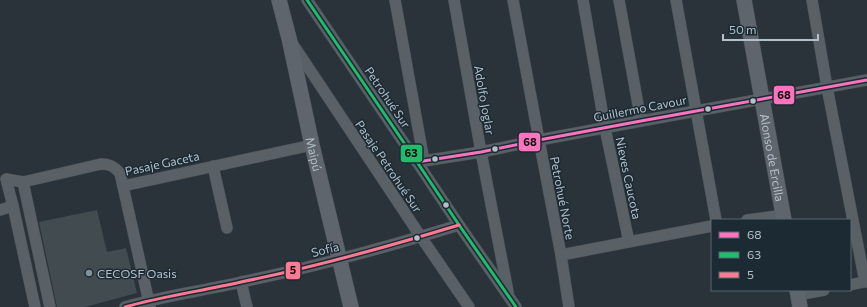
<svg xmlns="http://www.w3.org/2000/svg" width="867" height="307" font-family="Commissioner,sans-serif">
<rect width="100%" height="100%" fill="#293339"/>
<polygon fill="#424b50" points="97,210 107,252 126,248 137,293 85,307 57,307 39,222"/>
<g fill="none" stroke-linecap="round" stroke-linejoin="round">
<defs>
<g id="street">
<polyline points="307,0 417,162 459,225 516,307"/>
<polyline points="395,0 424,161"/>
<polyline points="454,0 481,152 508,292"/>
<polyline points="513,0 539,140 561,255 569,307"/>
<polyline points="583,0 605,128 629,242"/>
<polyline points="619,0 641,121"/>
<polyline points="676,0 716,220"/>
<polyline points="812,0 827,87 865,282"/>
<polyline points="292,43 421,237 469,307"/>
<polyline points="417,162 481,152 539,140 641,121 867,80"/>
<polyline points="213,166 227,228"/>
<polyline points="23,182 50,307"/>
<polyline points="123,186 312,145"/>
<polyline points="0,210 13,206"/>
<polyline points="747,220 784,215"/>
<polyline points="561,255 712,226"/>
<polyline points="241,282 247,307"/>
<polyline points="850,285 867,281"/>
<polyline points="798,295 824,290"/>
<path d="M35,307L13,206L6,179L23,182L101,164C109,164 114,166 120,173L150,307"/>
<path d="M125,307C163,296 202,291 241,282C315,267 387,247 459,225"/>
</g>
<g id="secondary">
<path id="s1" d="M279,0L289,38L312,145L351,307"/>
<path id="s2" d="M744,0L784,220"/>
<polyline points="797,290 800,307"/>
</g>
</defs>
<use href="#street" stroke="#484f53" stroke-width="12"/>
<use href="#secondary" stroke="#484f53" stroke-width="16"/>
<use href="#street" stroke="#5a6166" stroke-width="11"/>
<use href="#secondary" stroke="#5e656c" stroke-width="15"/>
<defs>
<polyline id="bus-1" points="417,162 481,152 539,140 641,121 867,80"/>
<polyline id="bus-2" points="307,0 417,162 459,225 516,307"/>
<path id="bus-3" d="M125,307C163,296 202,291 241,282C315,267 387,247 459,225"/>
</defs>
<use href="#bus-1" stroke="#1c2a34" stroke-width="6"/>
<use href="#bus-2" stroke="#1c2a34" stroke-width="6"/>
<use href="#bus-3" stroke="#1c2a34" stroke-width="6"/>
<use href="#bus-1" stroke="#fc73be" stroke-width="3"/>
<use href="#bus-2" stroke="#20bc6c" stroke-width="3"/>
<use href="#bus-3" stroke="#fe7a93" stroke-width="3"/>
</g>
<g fill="#b3c0ca" stroke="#1c2a34" stroke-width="1.5">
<circle cx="753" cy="101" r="3.5"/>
<circle cx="708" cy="109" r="3.5"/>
<circle cx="495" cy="149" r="3.5"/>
<circle cx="435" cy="159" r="3.5"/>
<circle cx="446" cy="205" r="3.5"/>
<circle cx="417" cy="238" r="3.5"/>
</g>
<circle fill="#838f97" stroke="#1c2a34" stroke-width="1.5" cx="89" cy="273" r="4"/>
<g text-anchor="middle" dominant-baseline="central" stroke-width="3" stroke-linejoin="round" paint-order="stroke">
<g font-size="12" fill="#b3c0ca" stroke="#1c2a34">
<text transform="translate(388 97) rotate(56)">Petrohué Sur</text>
<text transform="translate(485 100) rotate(80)">Adolfo Joglar</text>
<text transform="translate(640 108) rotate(-11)">Guillermo Cavour</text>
<text stroke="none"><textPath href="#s1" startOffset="158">Maipú</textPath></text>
<text stroke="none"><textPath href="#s2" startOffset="160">Alonso de Ercilla</textPath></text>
<text transform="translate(162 163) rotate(-12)">Pasaje Gaceta</text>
<text transform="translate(389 166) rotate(56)">Pasaje Petrohué Sur</text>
<text transform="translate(629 178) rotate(78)">Nieves Caucota</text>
<text transform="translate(563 198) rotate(79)">Petrohué Norte</text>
<text transform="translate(325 249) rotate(-14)">Sofía</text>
</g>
<g font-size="12" fill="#b3c0ca" stroke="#1c2a34" text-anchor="start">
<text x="97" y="273">CECOSF Oasis</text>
</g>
</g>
<g stroke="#1c2a34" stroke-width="1.5">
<rect x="773" y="85" width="22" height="20" rx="4" fill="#fc73be"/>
<rect x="518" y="132" width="23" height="20" rx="4" fill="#fc73be"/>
<rect x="400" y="144" width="23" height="19" rx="4" fill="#20bc6c"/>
<rect x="285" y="261" width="16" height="19" rx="4" fill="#fe7a93"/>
</g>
<g font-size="11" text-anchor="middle" font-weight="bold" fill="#111">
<text x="784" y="99">68</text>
<text x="530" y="146">68</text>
<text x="411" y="157">63</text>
<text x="293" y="274">5</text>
</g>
<rect x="711" y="219" width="140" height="72" fill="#1c2a34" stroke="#586670"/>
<rect x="719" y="232" width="20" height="6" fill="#fc73be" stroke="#586670"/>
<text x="747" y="239" font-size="12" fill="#b3c0ca">68</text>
<rect x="719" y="252" width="20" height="6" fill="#20bc6c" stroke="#586670"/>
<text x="747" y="259" font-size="12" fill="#b3c0ca">63</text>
<rect x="719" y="272" width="20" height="6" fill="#fe7a93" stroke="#586670"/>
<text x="747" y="279" font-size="12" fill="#b3c0ca">5</text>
<path d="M723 34v6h95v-6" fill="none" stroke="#b3c0ca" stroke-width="2"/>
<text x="729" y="34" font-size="12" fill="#b3c0ca" stroke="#1c2a34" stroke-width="3" paint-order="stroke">50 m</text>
</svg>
